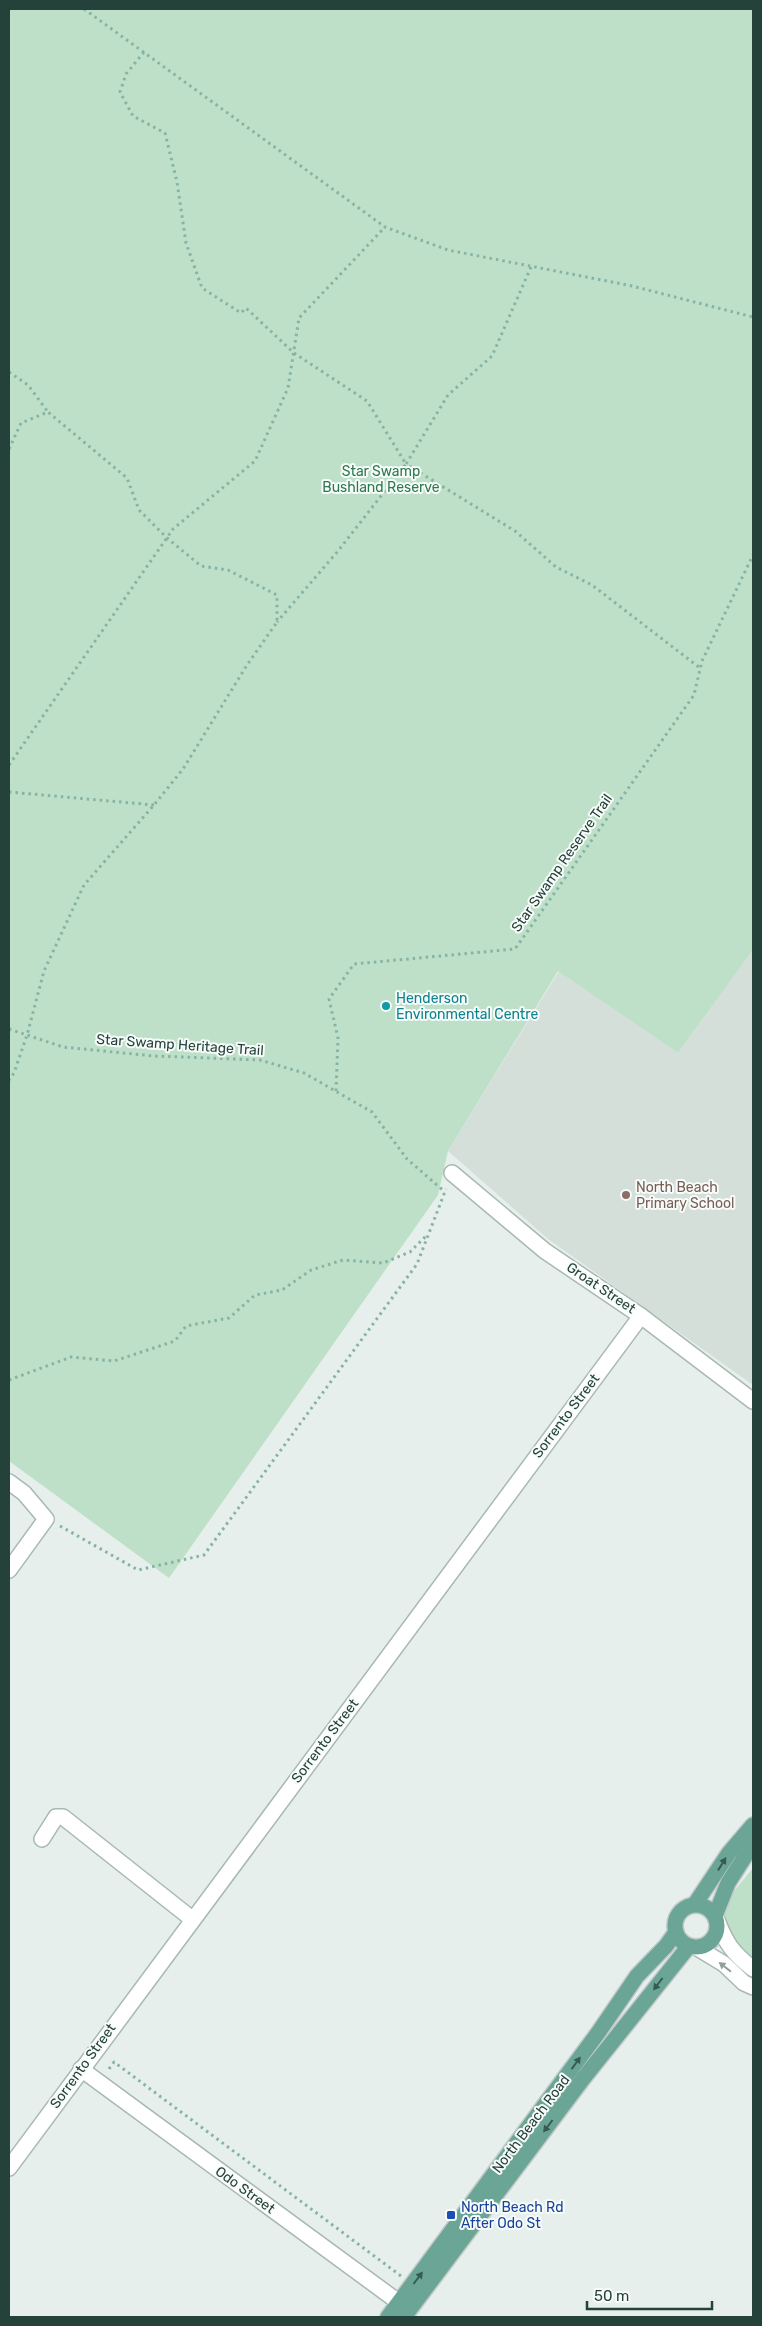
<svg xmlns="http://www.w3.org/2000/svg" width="762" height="2326" font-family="Rubik,sans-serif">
<rect width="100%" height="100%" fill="#e6efeb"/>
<polygon fill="#d4dfda" points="753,950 753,1385 548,1239 448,1151 559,971 678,1053"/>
<g fill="#bfe0c8">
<polygon points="9,9 753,9 753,950 678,1053 558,971 448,1151 438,1195 169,1578 9,1461"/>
<polygon points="753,1868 753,1960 733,1944 721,1907"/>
</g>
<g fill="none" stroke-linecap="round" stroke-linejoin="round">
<defs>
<g id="minor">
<polyline points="452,1173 545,1251 641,1316 753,1401"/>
<polyline points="9,1482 24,1493 46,1519 9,1570"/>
<polyline points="42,1839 56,1817 63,1817 192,1919"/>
<path d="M717,1920C726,1944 733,1953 753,1969"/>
<polyline points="696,1947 724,1964 744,1983 753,1987"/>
<polyline points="81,2069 408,2309"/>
<polyline points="9,2168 641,1316"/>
</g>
<g id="major">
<polyline points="695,1904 729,1853 753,1825"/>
<circle cx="696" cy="1926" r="21"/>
<polyline points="715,1916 728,1883 753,1844"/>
<polyline points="388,2317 598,2033 637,1976 666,1946 676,1932"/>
<polyline points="404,2317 582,2080 689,1946"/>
</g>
</defs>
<use href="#minor" stroke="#a8b8b2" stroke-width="18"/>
<use href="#major" stroke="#c2cac8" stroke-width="18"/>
<g stroke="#86b3a5" stroke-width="3" stroke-dasharray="2.5 4" stroke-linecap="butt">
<polyline points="84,9 385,227 448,250 632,286 753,317"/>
<polyline points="144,52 126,74 120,92 133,116 165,133 177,182 186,243 202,288 241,313 246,308 294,353 367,401 406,464 338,551 277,622"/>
<polyline points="531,267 492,356 448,395 406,464 515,531 556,567 592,585 700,668"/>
<polyline points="9,372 28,385 48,412"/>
<polyline points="9,449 21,423 48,412 127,478 139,510 167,538 201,566 228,570 277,595 277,622 247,665 183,769 154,805 84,885 44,971 27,1035 14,1073 9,1080"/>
<polyline points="9,765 173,529 255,461 288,388 299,318 385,227"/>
<polyline points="9,792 154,805"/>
<polyline points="9,1029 63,1047 154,1056 260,1060 304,1073 372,1112 407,1159 445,1192"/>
<polyline points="336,1091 338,1038 329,999 354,964 515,949 694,695 702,661 753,555"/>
<polyline points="9,1380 71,1357 114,1361 175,1341 186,1326 229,1318 255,1295 282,1290 311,1270 343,1260 383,1263 410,1252 427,1235"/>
<polyline points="60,1526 138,1570 204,1555 417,1264 446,1189"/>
<polyline points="109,2069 114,2062 401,2276"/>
</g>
<use href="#minor" stroke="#fff" stroke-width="15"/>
<use href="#major" stroke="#6aa596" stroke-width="15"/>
</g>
<defs><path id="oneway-solid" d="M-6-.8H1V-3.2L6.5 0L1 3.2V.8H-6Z" transform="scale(1.25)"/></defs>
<g fill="#365b51">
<use href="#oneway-solid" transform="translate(722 1864) rotate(-58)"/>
<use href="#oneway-solid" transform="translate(658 1984) rotate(127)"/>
<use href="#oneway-solid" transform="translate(576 2063) rotate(-54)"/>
<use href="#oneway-solid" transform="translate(548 2126) rotate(127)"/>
<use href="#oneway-solid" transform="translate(418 2278) rotate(-53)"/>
</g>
<use fill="#92a09c" href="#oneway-solid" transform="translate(725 1967) rotate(-142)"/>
<circle fill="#0f9aa8" stroke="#f7fbf9" stroke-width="2" cx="386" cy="1006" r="5"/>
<circle fill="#8d6e63" stroke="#f7fbf9" stroke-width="2" cx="626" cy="1195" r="5"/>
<rect fill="#1a4fb4" stroke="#f7fbf9" stroke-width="2" x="446" y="2210" width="10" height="10" rx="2.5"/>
<g text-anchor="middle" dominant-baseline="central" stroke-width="4" stroke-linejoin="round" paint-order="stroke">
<g font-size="14" fill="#2d7a4b" stroke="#f7fbf9">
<text x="381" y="471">Star Swamp<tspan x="381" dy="16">Bushland Reserve</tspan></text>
</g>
<g font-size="14" fill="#24423a" stroke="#f7fbf9">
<text transform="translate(562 863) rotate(-55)">Star Swamp Reserve Trail</text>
<text transform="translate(180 1045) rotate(4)">Star Swamp Heritage Trail</text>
<text transform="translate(601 1288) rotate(34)">Groat Street</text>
<text transform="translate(566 1416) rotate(-53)">Sorrento Street</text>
<text transform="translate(325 1741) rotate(-53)">Sorrento Street</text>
<text transform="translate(83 2066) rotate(-54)">Sorrento Street</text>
<text transform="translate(531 2124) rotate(-53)">North Beach Road</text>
<text transform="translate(245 2190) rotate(36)">Odo Street</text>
</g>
<g font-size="14" fill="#0d838f" stroke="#f7fbf9" text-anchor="start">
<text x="396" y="998">Henderson<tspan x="396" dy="16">Environmental Centre</tspan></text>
</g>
<g font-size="14" fill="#785e54" stroke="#f7fbf9" text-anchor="start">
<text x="636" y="1187">North Beach<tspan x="636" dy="16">Primary School</tspan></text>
</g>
<g font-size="14" fill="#164399" stroke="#f7fbf9" text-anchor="start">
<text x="461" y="2207">North Beach Rd<tspan x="461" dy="16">After Odo St</tspan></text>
</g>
</g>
<rect width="762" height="2326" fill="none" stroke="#24423a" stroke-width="20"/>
<path d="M587 2301v8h125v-8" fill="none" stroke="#24423a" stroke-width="2.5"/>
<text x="594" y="2301" font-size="15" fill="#24423a" stroke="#f7fbf9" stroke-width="4" paint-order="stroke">50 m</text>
</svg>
